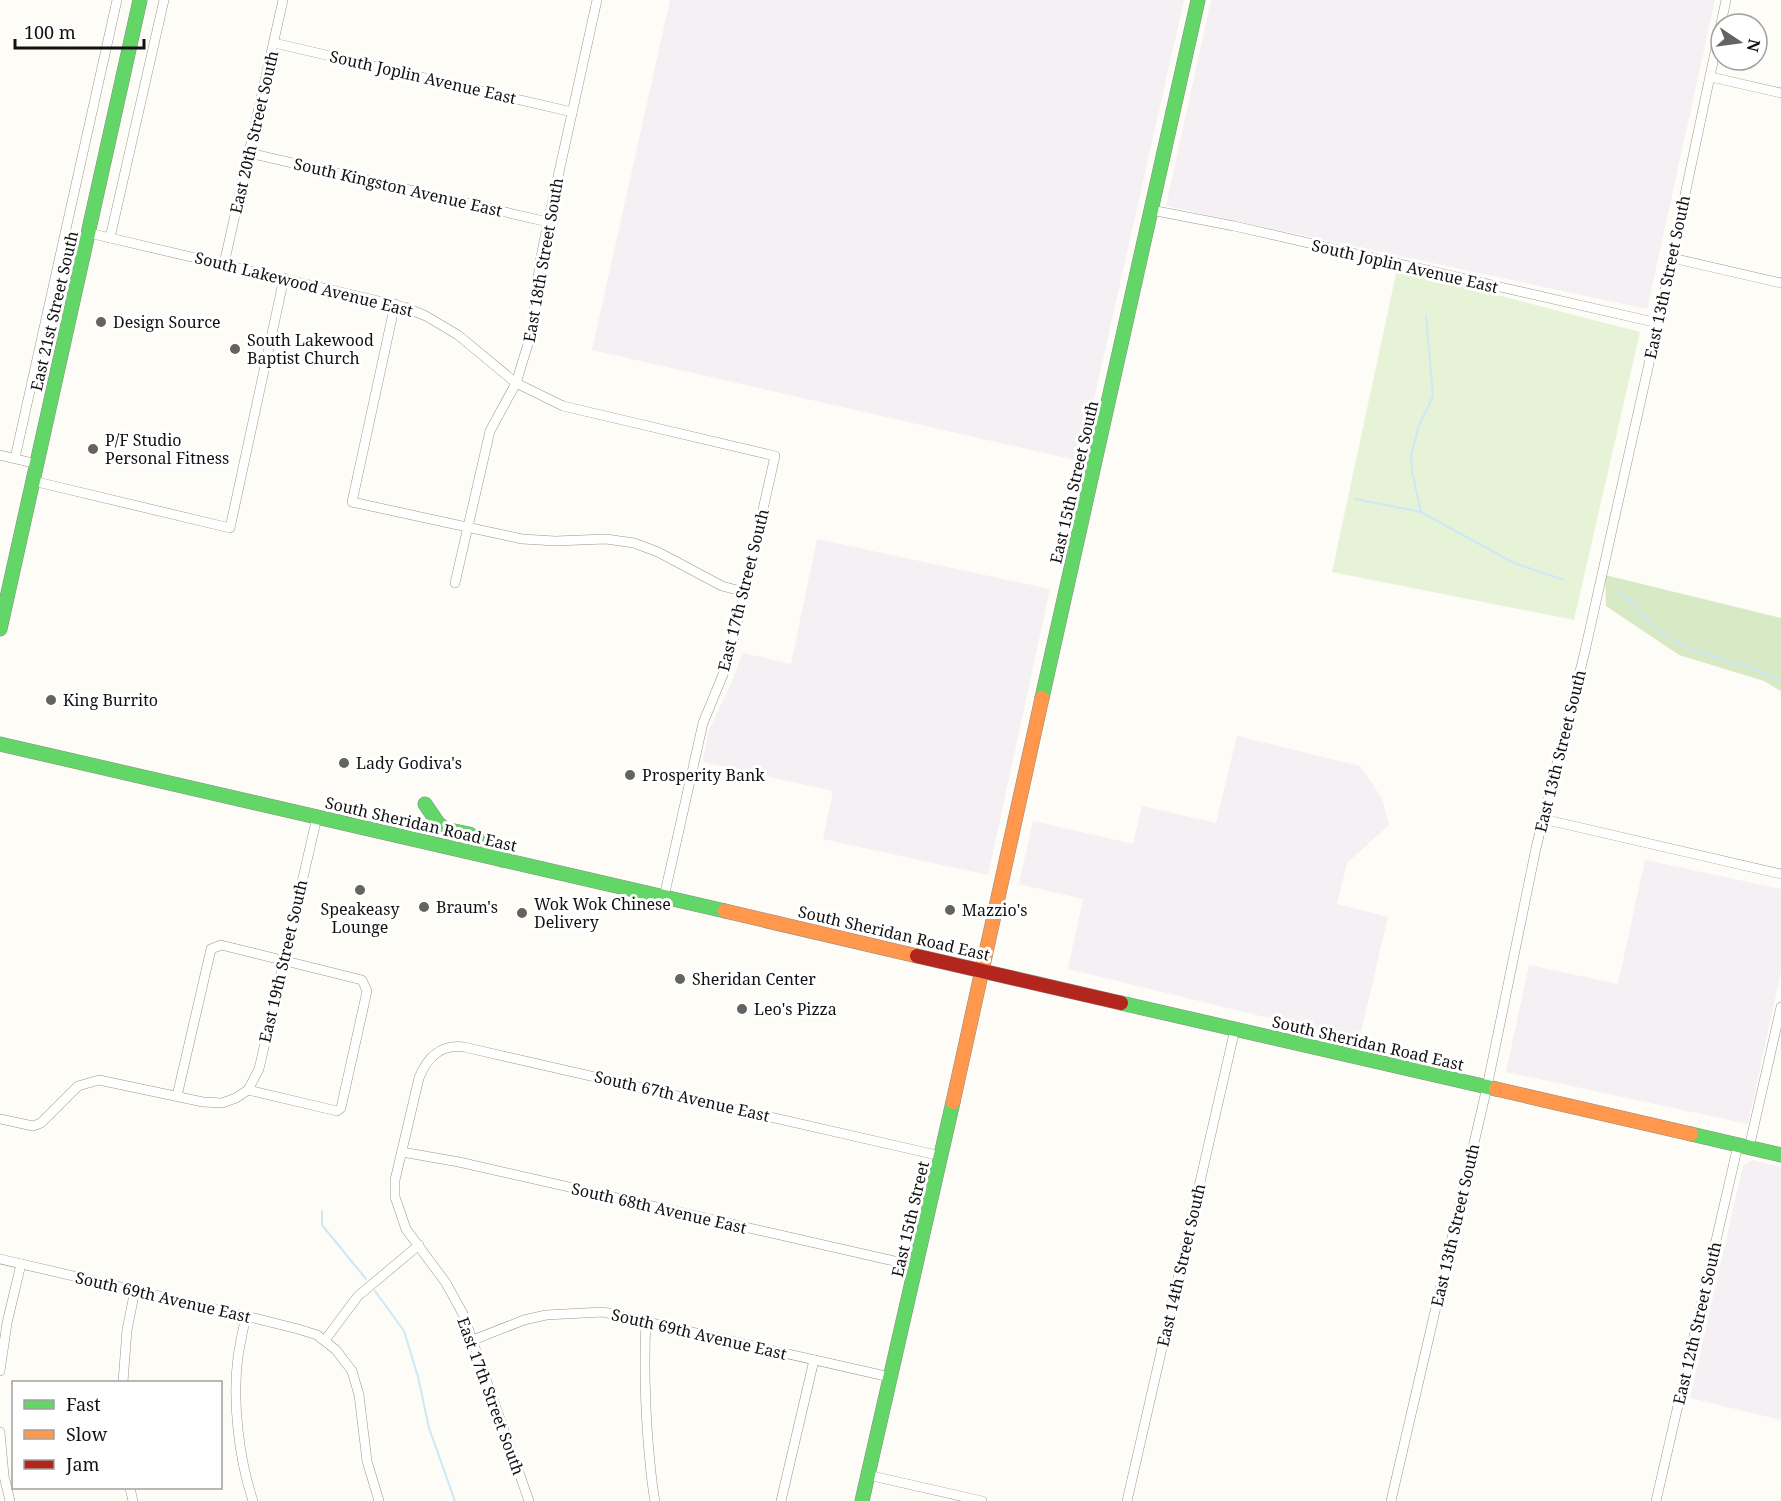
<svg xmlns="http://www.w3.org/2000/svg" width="1781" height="1501" font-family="'Noto Serif',serif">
<rect width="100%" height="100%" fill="#fdfcf7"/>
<g fill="#f5f0f3">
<polygon points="670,0 1184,0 1080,461 592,350"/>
<polygon points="1211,0 1715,0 1647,309 1166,206"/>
<polygon points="817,539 1050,589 988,875 823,839 833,791 703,762 708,732 730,686 743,653 791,664"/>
<polygon points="1237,736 1360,766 1382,798 1389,825 1347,863 1337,904 1388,917 1359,1040 1068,969 1083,899 1019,884 1033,821 1133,844 1142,806 1216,823"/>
<polygon points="1645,860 1781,889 1781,971 1748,1124 1506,1072 1529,965 1618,984"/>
<polygon points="1753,1160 1781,1167 1781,1420 1690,1398 1743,1166"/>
</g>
<polygon fill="#e7f3d7" points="1397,269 1640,332 1574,620 1332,572"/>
<polygon fill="#d8eac5" points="1605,575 1781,618 1781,691 1764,681 1679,655 1606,606"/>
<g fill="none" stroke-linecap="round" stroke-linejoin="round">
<g stroke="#cde8f7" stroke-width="2">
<polyline points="1355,499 1421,512 1514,563 1564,580"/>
<polyline points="1421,512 1412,471 1411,457 1418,428 1433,396 1426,315"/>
<polyline points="1616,591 1628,599 1653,627 1689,649 1747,666 1781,681"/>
<polyline points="322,1211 322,1225 366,1279"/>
<polyline points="375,1291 404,1331 418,1377 429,1428 455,1501"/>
</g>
<defs>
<g id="street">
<polyline points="274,43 572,112"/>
<polyline points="1711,77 1781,93"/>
<polyline points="249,153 548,222"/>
<polyline points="1151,210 1234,226 1658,323"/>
<polyline points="89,233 404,307 426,316 458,335 516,383 563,406 775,456 729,660 703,723 664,897"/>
<polyline points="110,238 164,0"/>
<polyline points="1672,258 1781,283"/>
<polyline points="224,264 283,0"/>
<polyline points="395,304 352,502 522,539 555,541 606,539 634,543 658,552 722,586 744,592"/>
<polyline points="0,455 37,464"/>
<polyline points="15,458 117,0"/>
<polyline points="33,481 230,528 284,278"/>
<polyline points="455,583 490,431 516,383 532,331 540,262 548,222 597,0"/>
<polyline points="1543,819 1781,874"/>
<polyline points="177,1096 211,949 221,945 362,980 367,991 341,1108 337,1111 248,1090"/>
<polyline points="0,1119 33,1126 41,1123 78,1086 99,1080 203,1102 222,1103 236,1098 248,1090 259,1069 317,817"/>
<polyline points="1749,1148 1781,1007"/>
<polyline points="402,1152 459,1162 916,1266"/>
<polyline points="0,1259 246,1316 298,1329 317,1335 336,1350 352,1371 359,1395 367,1461 379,1501"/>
<path d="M246,1316C243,1330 240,1343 238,1357C232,1401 239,1459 253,1501"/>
<path d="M646,1321C644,1361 645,1401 648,1441C650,1461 651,1481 655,1501"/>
<polyline points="325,1340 358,1296 419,1245"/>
<polyline points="473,1340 524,1320 546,1315 603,1312 890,1377"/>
<polyline points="0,1371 7,1323 21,1264"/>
<polyline points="123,1382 127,1330 135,1290"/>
<polyline points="0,1432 4,1476 10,1501"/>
<polyline points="868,1475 982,1501"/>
<polyline points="130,1488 133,1501"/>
<path d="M529,1501L463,1314L446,1283L406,1229L395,1197V1180L419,1078C427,1058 440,1044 464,1047L941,1156"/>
<polyline points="781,1501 814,1360"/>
<polyline points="1127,1501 1235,1029"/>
<polyline points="1391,1501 1487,1087 1536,848 1585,651 1658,323 1726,0"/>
<polyline points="1656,1501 1738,1145"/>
</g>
<g id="fast">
<polyline points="0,629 140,0"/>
<polyline points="1042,698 1198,0"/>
<polyline points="0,744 725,911"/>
<polyline points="425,804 438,823 445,829 469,834 487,843 502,860"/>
<polyline points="1121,1003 1496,1089"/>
<polyline points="1691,1134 1781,1155"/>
<polyline points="862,1501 953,1102"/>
</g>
<g id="slow">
<polyline points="725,911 917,956"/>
<polyline points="1496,1089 1691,1134"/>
<polyline points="953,1102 1042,698"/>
</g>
<polyline id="jam" points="917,956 1121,1003"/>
</defs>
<use href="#street" stroke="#979795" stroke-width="10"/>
<use href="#fast" stroke="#8e8d8b" stroke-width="15"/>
<use href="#slow" stroke="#8e8d8b" stroke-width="15"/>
<use href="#jam" stroke="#8e8d8b" stroke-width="15"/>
<use href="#street" stroke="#fffffe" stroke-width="9"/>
<use href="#fast" stroke="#63d668" stroke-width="14"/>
<use href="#slow" stroke="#ff974d" stroke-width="14"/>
<use href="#jam" stroke="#b3261e" stroke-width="14"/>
</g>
<g fill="#646362" stroke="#fff" stroke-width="2">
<circle cx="101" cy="322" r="6"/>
<circle cx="235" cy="349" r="6"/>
<circle cx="93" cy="449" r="6"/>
<circle cx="51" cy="700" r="6"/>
<circle cx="344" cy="763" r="6"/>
<circle cx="630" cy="775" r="6"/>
<circle cx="360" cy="890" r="6"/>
<circle cx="424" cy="907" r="6"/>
<circle cx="950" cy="910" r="6"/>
<circle cx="522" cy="913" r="6"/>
<circle cx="680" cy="979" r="6"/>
<circle cx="742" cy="1009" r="6"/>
</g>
<g text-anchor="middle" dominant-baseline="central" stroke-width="6" stroke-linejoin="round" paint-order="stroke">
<g font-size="16" fill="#111" stroke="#fff">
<text transform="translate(423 77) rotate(13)">South Joplin Avenue East</text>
<text transform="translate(254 132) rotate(-77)">East 20th Street South</text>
<text transform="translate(398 187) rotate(13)">South Kingston Avenue East</text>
<text transform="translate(543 260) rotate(-80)">East 18th Street South</text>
<text transform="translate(1405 266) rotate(13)">South Joplin Avenue East</text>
<text transform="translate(1667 277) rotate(-78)">East 13th Street South</text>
<text transform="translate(304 284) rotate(14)">South Lakewood Avenue East</text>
<text transform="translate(54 311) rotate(-77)">East 21st Street South</text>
<text transform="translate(1074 482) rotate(-77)">East 15th Street South</text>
<text transform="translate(743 590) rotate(-76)">East 17th Street South</text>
<text transform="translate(1560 751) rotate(-76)">East 13th Street South</text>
<text transform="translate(421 824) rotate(13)">South Sheridan Road East</text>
<text transform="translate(894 933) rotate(13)">South Sheridan Road East</text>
<text transform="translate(283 961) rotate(-77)">East 19th Street South</text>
<text transform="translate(1368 1043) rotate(13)">South Sheridan Road East</text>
<text transform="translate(682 1096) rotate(13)">South 67th Avenue East</text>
<text transform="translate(659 1208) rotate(13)">South 68th Avenue East</text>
<text transform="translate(910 1219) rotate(-77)">East 15th Street</text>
<text transform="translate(1455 1225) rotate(-77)">East 13th Street South</text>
<text transform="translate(1181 1265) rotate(-77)">East 14th Street South</text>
<text transform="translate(163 1297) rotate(13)">South 69th Avenue East</text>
<text transform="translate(1697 1323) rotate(-77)">East 12th Street South</text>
<text transform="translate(699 1334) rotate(13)">South 69th Avenue East</text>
<text transform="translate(491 1396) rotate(70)">East 17th Street South</text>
</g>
<g font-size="16" fill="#111" stroke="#fff" text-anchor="start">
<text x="113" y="322">Design Source</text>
<text x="247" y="340">South Lakewood<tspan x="247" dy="18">Baptist Church</tspan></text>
<text x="105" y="440">P/F Studio<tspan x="105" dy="18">Personal Fitness</tspan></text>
<text x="63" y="700">King Burrito</text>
<text x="356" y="763">Lady Godiva's</text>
<text x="642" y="775">Prosperity Bank</text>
<text x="534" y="904">Wok Wok Chinese<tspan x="534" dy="18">Delivery</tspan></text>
<text x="436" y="907">Braum's</text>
<text x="360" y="909" text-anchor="middle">Speakeasy<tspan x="360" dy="18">Lounge</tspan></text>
<text x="962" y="910">Mazzio's</text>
<text x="692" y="979">Sheridan Center</text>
<text x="754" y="1009">Leo's Pizza</text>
</g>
</g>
<rect x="12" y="1381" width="210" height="108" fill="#ffffff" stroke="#a0a0a0" stroke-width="1.5"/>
<rect x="24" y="1400" width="30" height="9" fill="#63d668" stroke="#a0a0a0" stroke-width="1.5"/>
<text x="66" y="1411" font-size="18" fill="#111111">Fast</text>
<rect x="24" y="1430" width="30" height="9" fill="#ff974d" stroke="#a0a0a0" stroke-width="1.5"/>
<text x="66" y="1441" font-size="18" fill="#111111">Slow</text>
<rect x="24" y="1460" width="30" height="9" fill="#b3261e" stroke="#a0a0a0" stroke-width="1.5"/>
<text x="66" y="1471" font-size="18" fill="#111111">Jam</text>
<g transform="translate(1739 42) rotate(103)"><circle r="28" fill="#ffffff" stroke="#a0a0a0" stroke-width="1.5"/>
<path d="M0-4.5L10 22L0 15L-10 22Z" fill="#646362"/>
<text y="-9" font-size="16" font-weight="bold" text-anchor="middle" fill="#111111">N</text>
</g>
<path d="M15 39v9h129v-9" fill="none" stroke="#111111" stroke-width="3"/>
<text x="24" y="39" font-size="18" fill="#111111" stroke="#ffffff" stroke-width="4.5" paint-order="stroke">100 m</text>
</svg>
